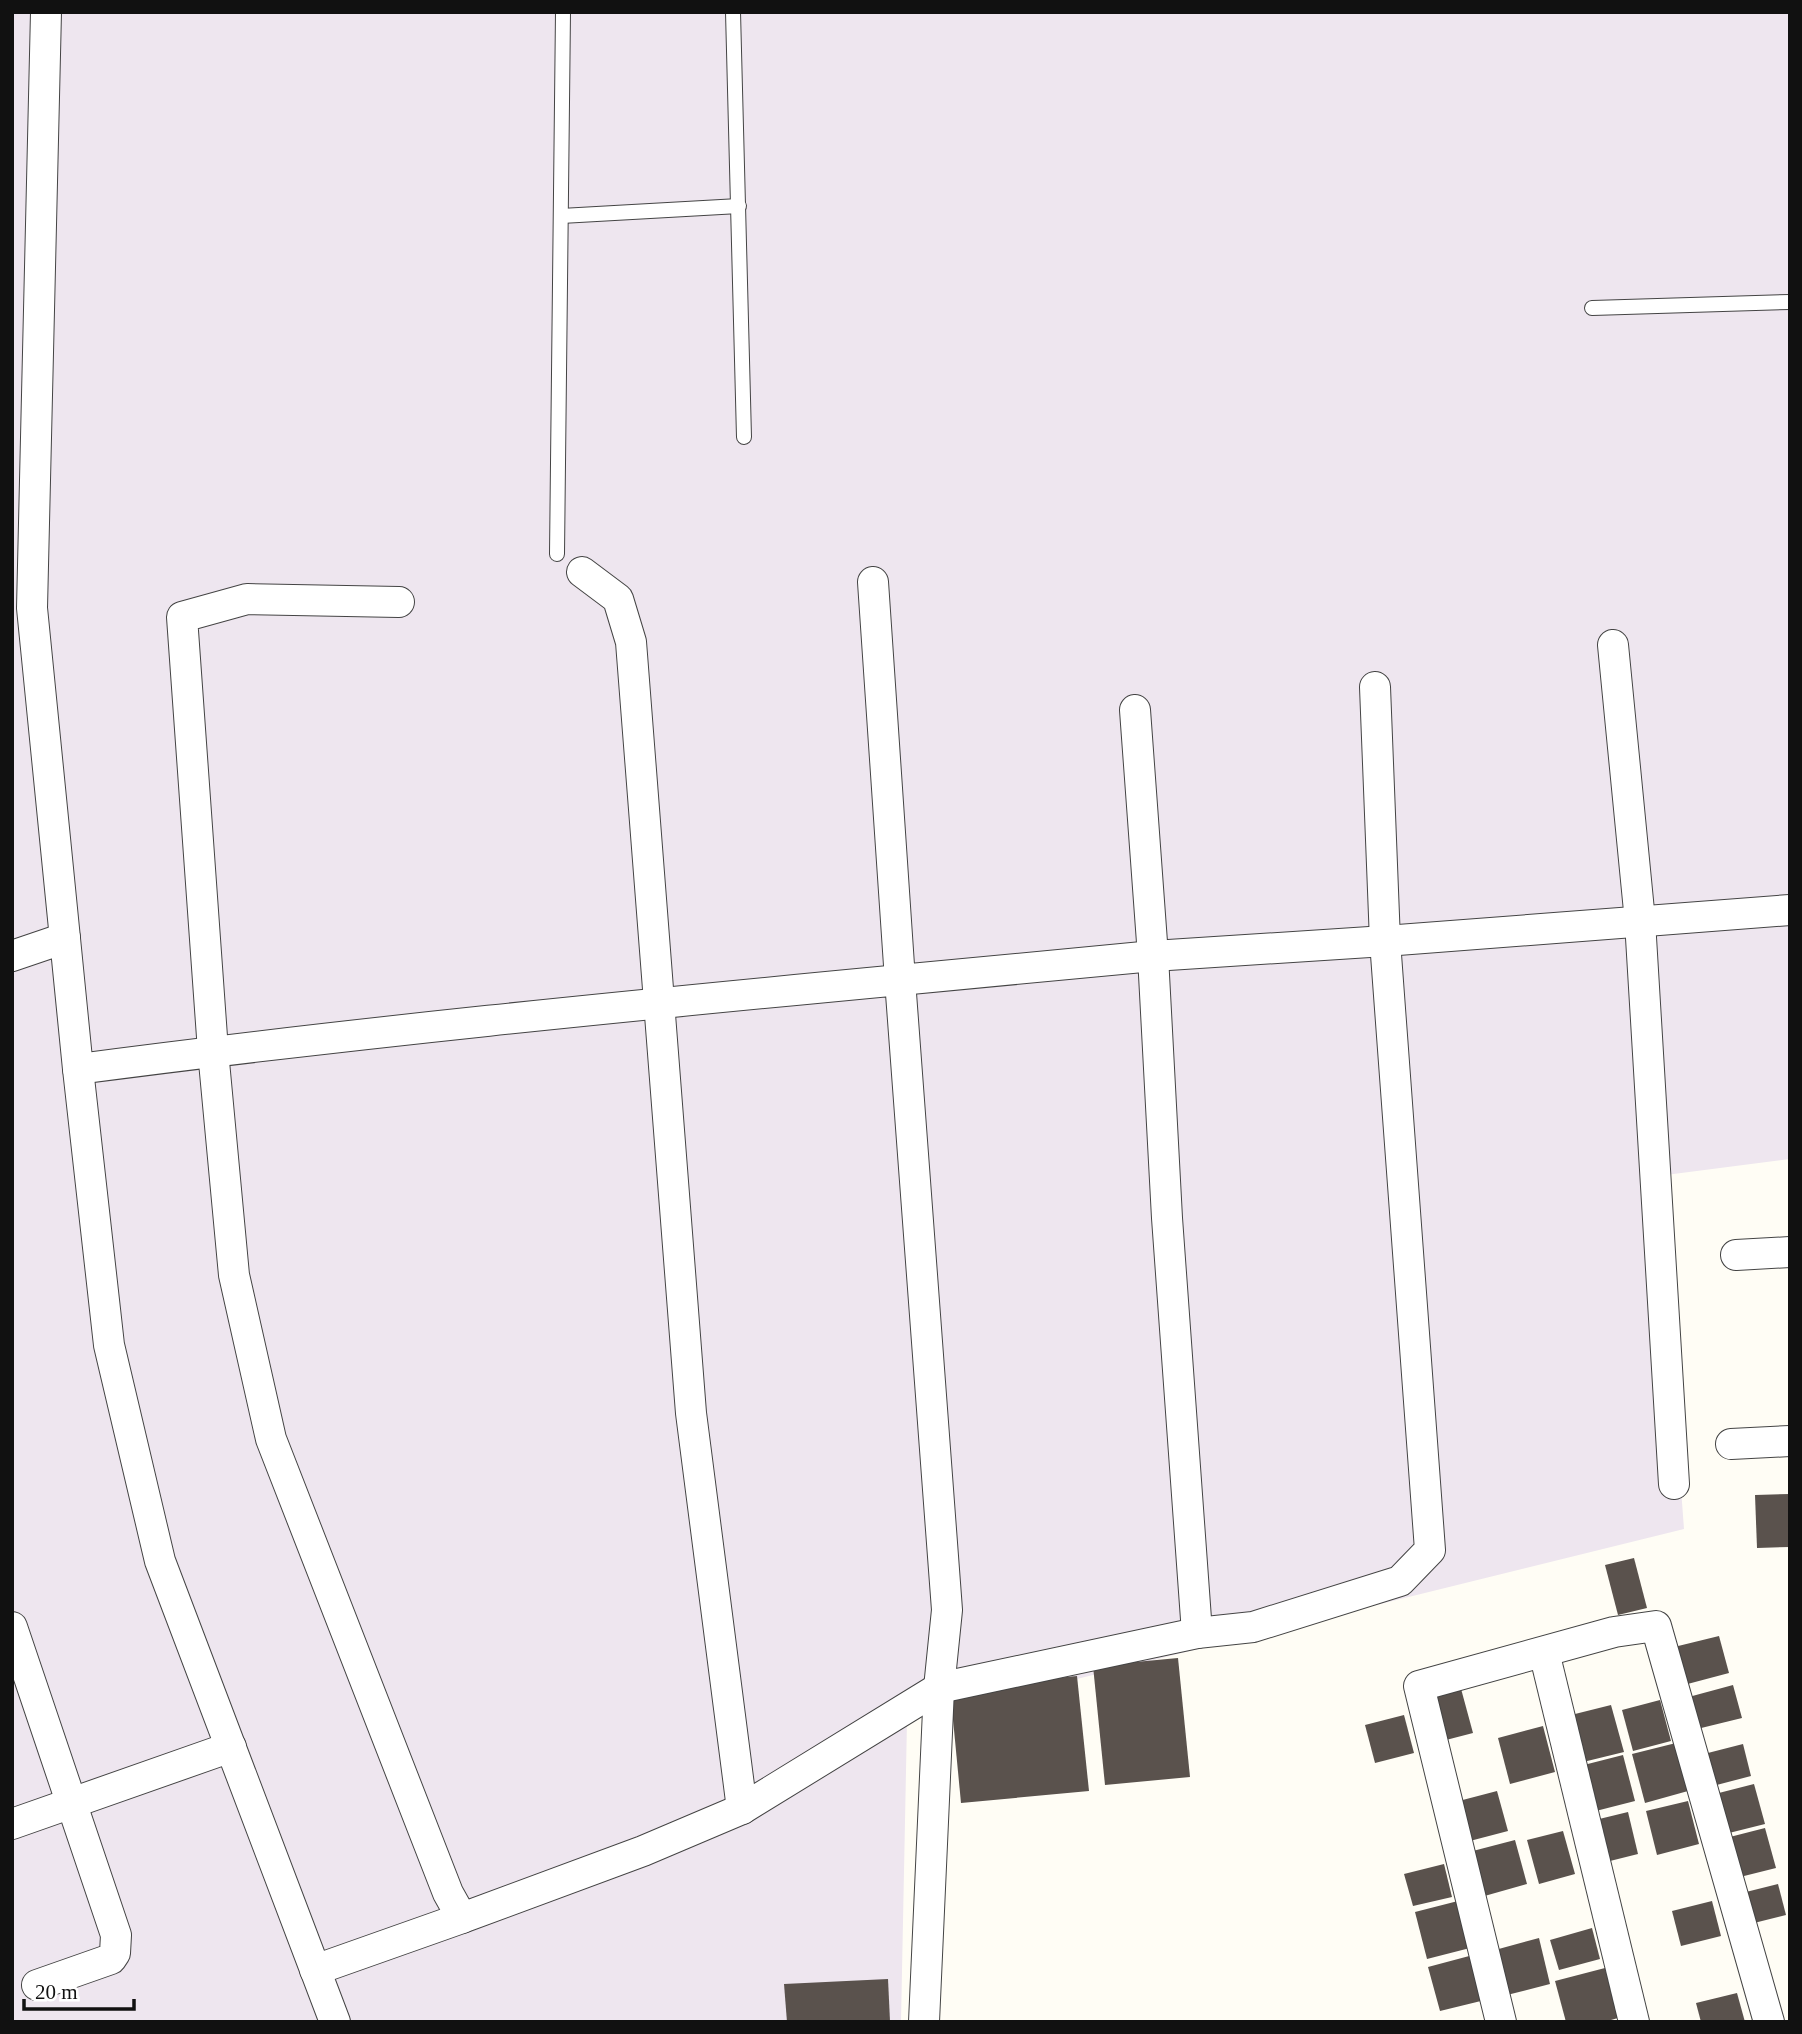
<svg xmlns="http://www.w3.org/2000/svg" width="1802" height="2034" font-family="'Times New Roman',serif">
<rect width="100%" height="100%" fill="#fffdf5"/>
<polygon fill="#eee6ef" points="13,12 1790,12 1790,1159 1658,1176 1684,1529 907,1721 901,2022 12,2022"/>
<g fill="#5a524d">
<polygon points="1790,1494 1790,1547 1757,1548 1755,1495"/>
<polygon points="1634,1558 1647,1608 1618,1615 1605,1565"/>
<polygon points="1719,1636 1729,1673 1680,1686 1670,1648"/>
<polygon points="1178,1658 1190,1777 1105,1785 1093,1666"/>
<polygon points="1077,1676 1089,1791 961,1803 950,1688"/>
<polygon points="1460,1685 1473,1733 1446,1740 1433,1693"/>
<polygon points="1733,1685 1742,1718 1693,1730 1685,1698"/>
<polygon points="1660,1700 1671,1741 1633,1751 1622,1710"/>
<polygon points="1611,1705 1624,1752 1575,1764 1563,1717"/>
<polygon points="1404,1715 1414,1753 1375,1763 1365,1725"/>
<polygon points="1543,1726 1555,1772 1510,1784 1498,1738"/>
<polygon points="1676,1743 1688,1791 1645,1803 1632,1754"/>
<polygon points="1743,1744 1751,1776 1709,1787 1700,1755"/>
<polygon points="1623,1755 1635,1801 1588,1813 1576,1767"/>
<polygon points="1754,1784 1765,1824 1721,1835 1711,1795"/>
<polygon points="1497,1791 1508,1831 1466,1842 1455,1802"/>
<polygon points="1688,1801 1699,1844 1657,1855 1646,1811"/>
<polygon points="1628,1812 1638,1854 1602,1863 1591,1821"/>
<polygon points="1765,1828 1776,1868 1732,1879 1722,1839"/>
<polygon points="1563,1831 1575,1874 1539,1884 1527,1840"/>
<polygon points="1515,1840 1527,1884 1481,1897 1469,1852"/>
<polygon points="1444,1864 1452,1897 1413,1906 1404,1874"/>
<polygon points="1778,1884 1786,1915 1746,1925 1738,1894"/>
<polygon points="1458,1901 1470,1948 1427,1959 1415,1912"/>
<polygon points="1712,1901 1721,1936 1681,1946 1672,1911"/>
<polygon points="1592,1928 1600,1959 1559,1970 1550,1940"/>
<polygon points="1539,1938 1550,1984 1507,1995 1495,1950"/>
<polygon points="1473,1955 1485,2000 1440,2011 1428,1967"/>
<polygon points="1605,1968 1618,2018 1604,2022 1566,2022 1555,1981"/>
<polygon points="888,1979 890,2021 787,2022 784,1984"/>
<polygon points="1737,1993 1745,2022 1701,2022 1696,2003"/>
</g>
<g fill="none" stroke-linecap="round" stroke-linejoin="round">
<defs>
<g id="service">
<polyline points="733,12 744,437"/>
<polyline points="561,216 739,206"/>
<polyline points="1592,308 1790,302"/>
<polyline points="557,554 563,12"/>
</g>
<g id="minor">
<path d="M46,12L32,608L78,1069C351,1033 626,1006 900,980L947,1610L939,1688L924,2022"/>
<polyline points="582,572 618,599 631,642 691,1413 742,1809"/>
<polyline points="873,582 900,980 1153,956 1385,941 1790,910"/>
<polyline points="399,602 247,599 182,617 213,1051 234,1275 271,1439 448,1893 462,1918 643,1851 742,1809 939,1688 1197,1633 1253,1627 1400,1581 1430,1550 1385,941 1375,687"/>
<polyline points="1613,645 1640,921 1674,1484"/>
<polyline points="1135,710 1153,956 1167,1218 1197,1633"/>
<polyline points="12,956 65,938"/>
<polyline points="78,1069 109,1345 160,1561 335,2022"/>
<polyline points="1736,1255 1790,1252"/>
<polyline points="1731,1444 1790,1441"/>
<polyline points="12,1627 116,1935 115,1953 111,1959 37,1985"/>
<polyline points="1544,1652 1634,2022"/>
<polyline points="12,1824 231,1747"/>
<polyline points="315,1970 462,1918"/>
<polyline points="1501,2022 1419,1686 1614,1632 1656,1626 1769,2022"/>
</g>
</defs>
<use href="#service" stroke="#444" stroke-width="16"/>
<use href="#minor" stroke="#444" stroke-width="32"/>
<use href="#service" stroke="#fff" stroke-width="14"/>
<use href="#minor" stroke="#fff" stroke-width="30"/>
</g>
<rect width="1802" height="2034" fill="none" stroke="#111111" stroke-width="28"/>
<path d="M24 1999v10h110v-10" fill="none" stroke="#111111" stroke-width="3.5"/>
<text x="35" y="1999" font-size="21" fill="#111111" stroke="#ffffff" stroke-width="5" paint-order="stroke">20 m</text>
</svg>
